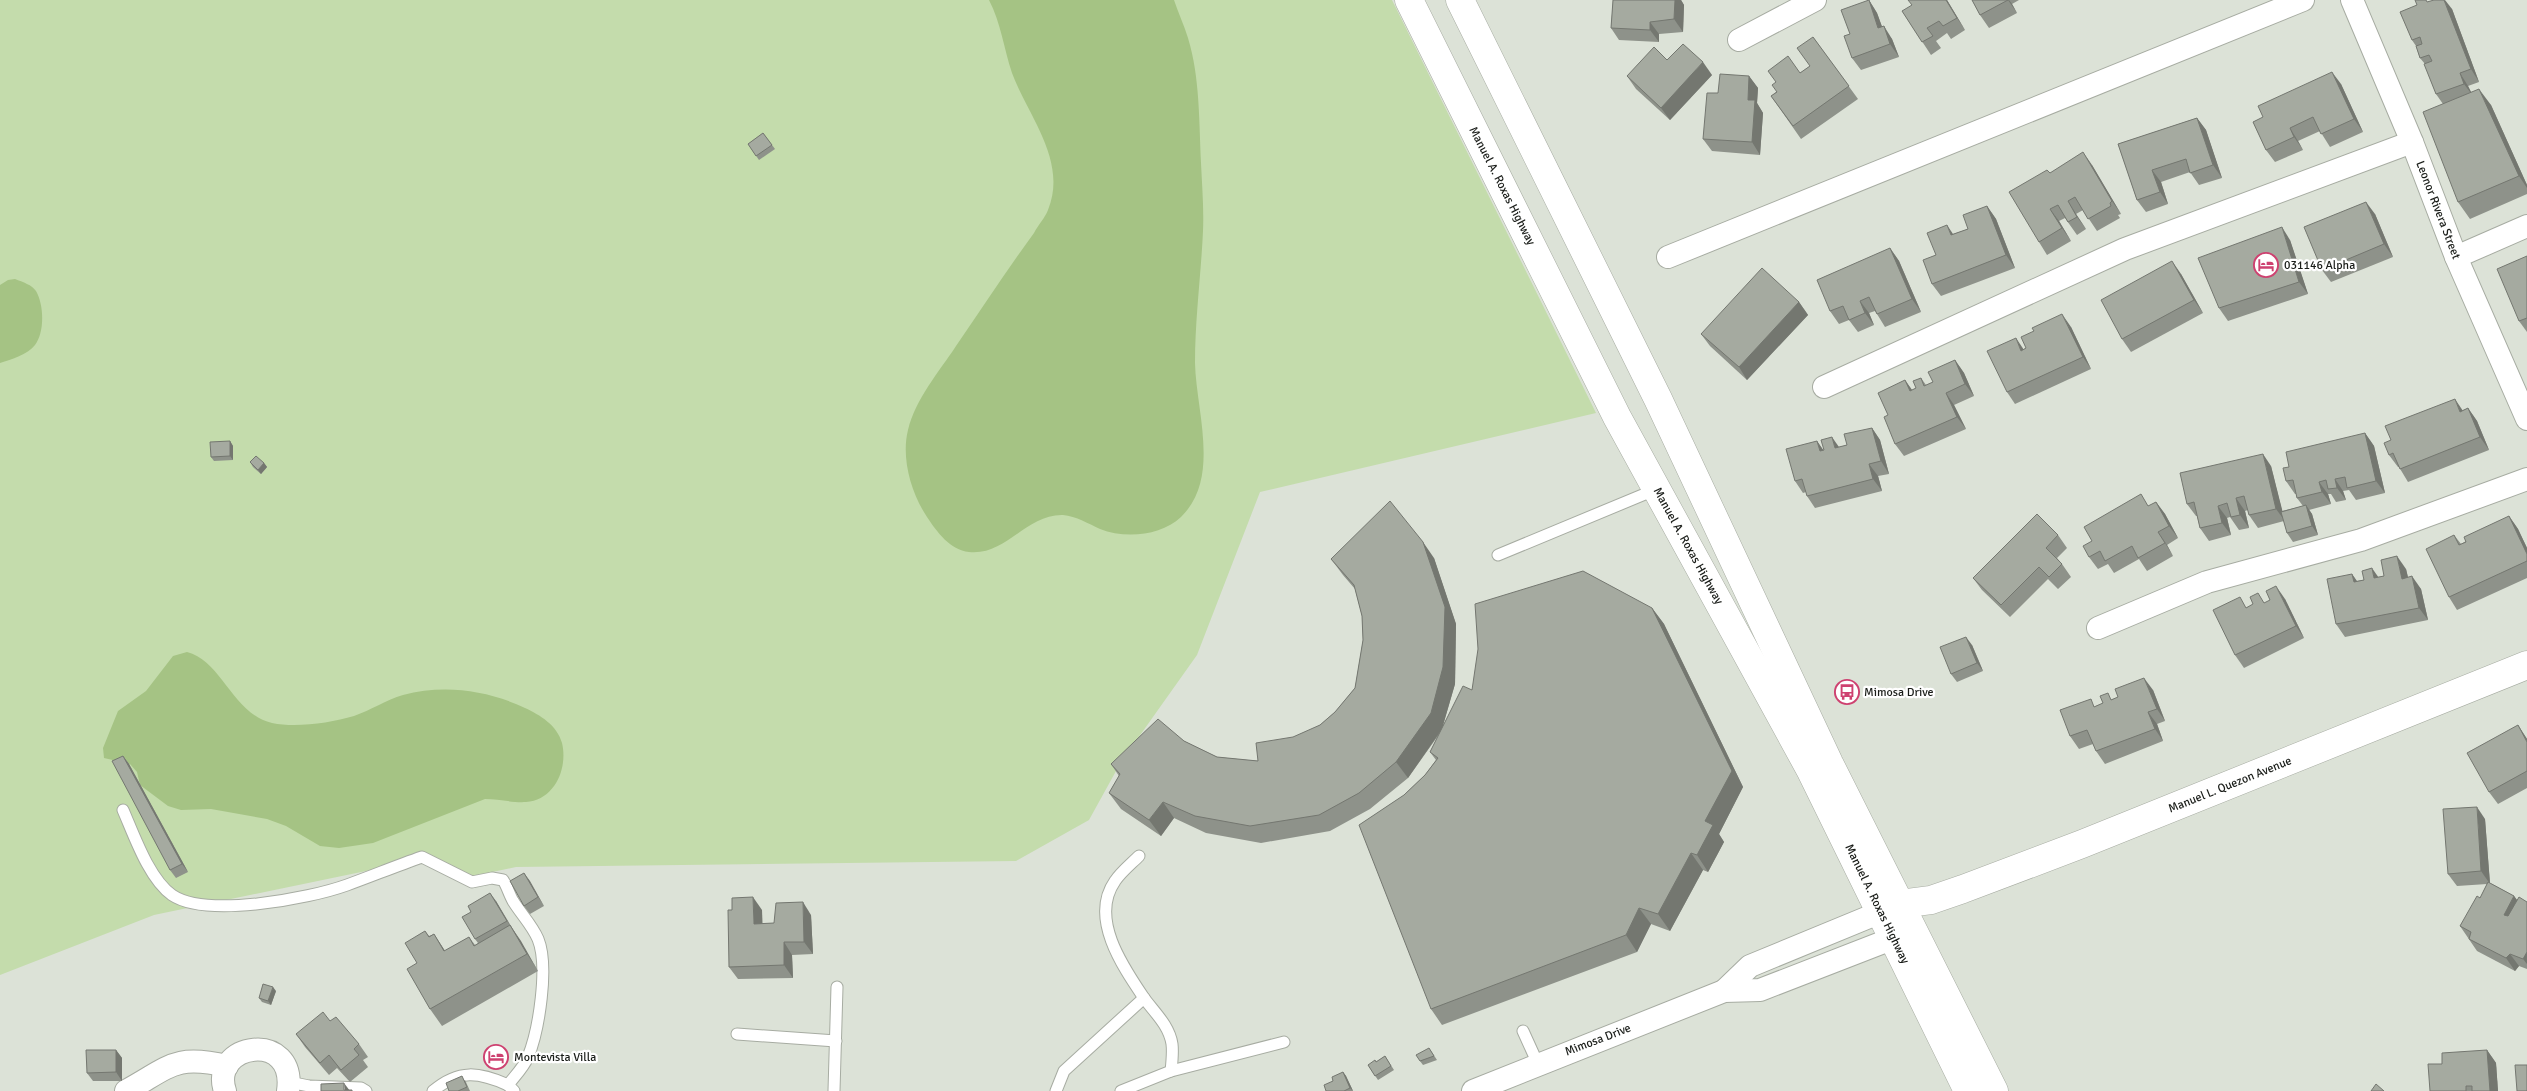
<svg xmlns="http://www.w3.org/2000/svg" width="2527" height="1091" font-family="Signika,sans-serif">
<rect width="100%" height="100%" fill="#dce2d7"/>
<polygon fill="#c4dcac" points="0,0 1392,0 1596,413 1260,492 1197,655 1121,762 1089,820 1016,861 516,867 469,877 419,860 154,915 0,975"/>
<g fill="#a5c384">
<path d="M989,0H1174C1178,12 1184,25 1188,38C1200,77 1199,122 1201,163C1202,185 1204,209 1203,231C1201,275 1195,319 1195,363C1196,411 1221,478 1181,517C1161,536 1125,539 1100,529C1089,524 1076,516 1063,515C1026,514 1006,556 969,552C950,550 937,532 927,517C911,493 901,458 908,430C916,398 939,372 956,346C982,308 1007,270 1034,233C1038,225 1045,218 1048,210C1068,161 1028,116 1012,73C1004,49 1001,23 989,0Z"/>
<path d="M15,279C23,282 32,285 36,291C44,305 45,332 35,345C27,355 12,359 0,363V285L8,280Z"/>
<path d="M187,652C222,661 233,714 272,723C296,728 330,723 354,716C371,710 386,700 403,695C444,684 487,690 525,708C540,715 557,725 562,743C568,768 555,800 526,802C514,803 498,799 485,799L373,843L339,848L320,846L286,826L267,819L211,809L181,810L168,806L140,785L137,772L130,764L104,758L103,748L118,711L146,691L173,656Z"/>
</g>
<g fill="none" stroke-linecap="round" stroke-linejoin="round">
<defs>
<g id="service">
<polyline points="1498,555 1657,489"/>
<path d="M123,810C134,835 149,879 172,895C206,918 308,899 347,885C372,876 396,866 422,857L472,882L492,878L503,880C507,886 509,894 513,901C521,914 532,925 538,939C549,966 539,1030 528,1057C524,1067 514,1077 508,1085L514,1091"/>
<polyline points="1523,1031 1538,1064"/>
<polyline points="737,1034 836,1041"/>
<polyline points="1171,1071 1284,1042"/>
<polyline points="289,1082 309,1086 361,1088 366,1091"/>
<path d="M433,1091C459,1069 479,1072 508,1085"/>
<polyline points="834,1091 837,987"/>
<polyline points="1056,1091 1064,1071 1144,998"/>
<path d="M1121,1091L1171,1071C1172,1062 1173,1052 1172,1044C1169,1025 1154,1012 1144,998C1123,967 1089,918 1115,881C1121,872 1131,864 1139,856"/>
</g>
<g id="minor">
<polyline points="2352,0 2412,142 2456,257 2527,419"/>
<polyline points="1739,40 1815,0"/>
<polyline points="1668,257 2303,0"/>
<polyline points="2456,257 2527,226"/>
<polyline points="1824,387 2125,249 2412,142"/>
<polyline points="2098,628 2207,582 2361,540 2527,479"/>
<polyline points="1724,991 1750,966 1881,912"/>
<path d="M126,1091C170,1067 174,1054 227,1066"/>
<path d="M225,1091C209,1043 297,1029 288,1091"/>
<polyline points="1473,1091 1724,991 1760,990 1894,938"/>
</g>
<polyline id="tertiary" points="1881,912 1900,904 1931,900 1963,889 2082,844 2527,665"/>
<g id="primary">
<polyline points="1409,0 1617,417 1811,771 1968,1091"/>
<polyline points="1460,0 1658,399 1829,763 1994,1091"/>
</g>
</defs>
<use href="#service" stroke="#a7aca2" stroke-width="13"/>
<use href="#minor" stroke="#a7aca2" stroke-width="24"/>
<use href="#tertiary" stroke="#a7aca2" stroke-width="29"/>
<use href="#primary" stroke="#a7aca2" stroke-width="29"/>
<use href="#service" stroke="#fff" stroke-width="11"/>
<use href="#minor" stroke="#fff" stroke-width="22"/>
<use href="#tertiary" stroke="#fff" stroke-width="28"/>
<use href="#primary" stroke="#fff" stroke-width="28"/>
</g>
<g fill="#8e928a">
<polygon points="1613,0 1681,0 1684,5 1683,32 1659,34 1659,42 1619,40 1611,28"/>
<polygon points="1869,0 1877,13 1882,27 1892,39 1899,57 1861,70 1852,58 1850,34"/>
<polygon points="1947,0 1965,30 1951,39 1947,33 1936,41 1941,48 1931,55 1902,11"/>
<polygon points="1972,0 2019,0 2012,4 2017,13 1989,28 1980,15"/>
<polygon points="2430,1 2452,9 2479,82 2468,86 2471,92 2491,105 2527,185 2527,194 2470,219 2458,202 2443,104 2436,94 2425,64 2420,58 2416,46 2412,40"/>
<polygon points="1813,37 1858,99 1801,139 1771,96 1800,73 1810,66"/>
<polygon points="1667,60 1712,75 1670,120 1636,89 1627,76"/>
<polygon points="1749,76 1758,88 1757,103 1763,113 1760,155 1712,151 1703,139"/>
<polygon points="2341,84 2363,132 2330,147 2320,131 2298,141 2303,150 2275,162 2266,150 2253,122"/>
<polygon points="2197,118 2206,130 2222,178 2199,185 2190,172 2161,182 2168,204 2146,212 2137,200 2118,144"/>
<polygon points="763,133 775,149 759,160 748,144"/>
<polygon points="2092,165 2121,214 2118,215 2120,218 2097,231 2083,210 2076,214 2086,229 2077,235 2065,218 2059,221 2071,241 2047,255 2039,242 2050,173"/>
<polygon points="1987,206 1996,219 2015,268 1941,296 1932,284 1936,255 1953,234 1968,229"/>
<polygon points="2375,214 2393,257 2331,282 2322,270"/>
<polygon points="2290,240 2308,294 2228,321 2219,308"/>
<polygon points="1890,248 1899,261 1921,312 1885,327 1877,314 1875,311 1869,313 1874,325 1858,332 1849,320 1839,324 1830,311"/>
<polygon points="2527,256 2527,332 2519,321"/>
<polygon points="2181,274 2203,313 2131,352 2122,339"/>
<polygon points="1799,302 1808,315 1747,380 1710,346 1701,334"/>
<polygon points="2071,327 2091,369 2015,404 2007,392 2024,349"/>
<polygon points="1955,360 1964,373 1974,396 1954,405 1966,429 1904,456 1895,444 1888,415 1905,380 1912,390 1916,388 1921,378 1926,385 1933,382"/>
<polygon points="2468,408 2477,421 2489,450 2408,482 2399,467 2398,467 2389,455 2463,410"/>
<polygon points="1872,428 1880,440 1889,474 1878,476 1882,491 1815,508 1807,496 1806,492 1803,493 1795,481 1817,441 1823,450 1839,447 1847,445"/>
<polygon points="2365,433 2374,446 2385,493 2356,500 2349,490 2343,491 2346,500 2336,502 2331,494 2328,494 2331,504 2309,510 2312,514 2318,535 2293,542 2287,533 2284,521 2258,528 2249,515 2248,510 2245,511 2249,528 2239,530 2230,517 2227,518 2231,535 2209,541 2200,528 2197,516 2196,516 2187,504 2271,466 2282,511 2303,506 2297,498 2296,494 2295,494 2286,481 2289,467"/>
<polygon points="230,441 233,446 233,460 214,461 211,457"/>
<polygon points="250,462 264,463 267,467 261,474 253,467"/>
<polygon points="2156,502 2165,514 2178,538 2167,545 2173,556 2147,571 2139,559 2114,573 2108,564 2098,569 2089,557 2092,541"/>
<polygon points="2509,516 2518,529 2527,548 2527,578 2457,610 2449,597 2454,535 2461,544"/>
<polygon points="2058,535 2067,548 2057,558 2062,564 2071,577 2058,589 2048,579 2010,617 1982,590 1973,578"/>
<polygon points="1434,558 1456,624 1455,684 1443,725 1472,690 1652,608 1664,624 1743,787 1719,834 1724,842 1708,872 1703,870 1670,931 1651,924 1637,952 1442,1025 1431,1009 1404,795 1425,775 1436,760 1430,752 1440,733 1408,778 1370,809 1330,831 1261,843 1206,833 1174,818 1161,836 1121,809 1109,793 1119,776 1111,764 1184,741 1217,757 1258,761 1320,725 1335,712 1355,688 1363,640 1362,616 1355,589 1343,575 1331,559"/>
<polygon points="2406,569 2408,577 2421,589 2428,620 2345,637 2336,624 2352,574 2357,581 2384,576"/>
<polygon points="2285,599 2304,638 2244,668 2235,655 2247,607"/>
<polygon points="1972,645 1983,671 1957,682 1951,674"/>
<polygon points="2153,690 2165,721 2157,724 2163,741 2105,764 2096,751 2093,744 2079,749 2070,736 2096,706 2113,699"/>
<polygon points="2518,725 2527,739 2527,788 2498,804 2489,792"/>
<polygon points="123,756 129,764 188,872 176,878 170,870"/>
<polygon points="2485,819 2490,883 2514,896 2517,900 2527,902 2527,969 2519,966 2515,971 2477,951 2460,926 2480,898 2487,884 2457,886 2448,874"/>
<polygon points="524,873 544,906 530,914 524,906"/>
<polygon points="496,901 538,971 442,1026 430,1009 417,963 425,931 429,936 434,934 445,951 469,937 475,945 478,943 475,939"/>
<polygon points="762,910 762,924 774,923 811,915 813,954 792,955 793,978 738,979 729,967"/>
<polygon points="276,991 271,1005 262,1002 259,998"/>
<polygon points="330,1021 359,1044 368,1057 363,1060 368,1067 350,1082 337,1068 329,1075 305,1047 296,1034"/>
<polygon points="1429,1048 1437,1060 1423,1065 1420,1061"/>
<polygon points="116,1050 122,1058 122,1081 93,1081 87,1073"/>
<polygon points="2487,1050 2496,1063 2498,1091 2430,1091 2442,1064"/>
<polygon points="1385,1056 1394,1070 1378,1080 1368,1065 1376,1062"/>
<polygon points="1343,1072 1346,1076 1353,1091 1326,1091 1333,1081"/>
<polygon points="465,1080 470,1091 449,1091"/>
</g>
<g fill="#747770">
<polygon points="1675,0 1681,0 1684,5 1683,32 1674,19"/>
<polygon points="1869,0 1877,13 1887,40 1878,28"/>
<polygon points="1946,0 1947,0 1965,30 1957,18"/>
<polygon points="2008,0 2009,0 2012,4 2017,13"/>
<polygon points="2444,0 2445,0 2452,9 2479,82 2471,69"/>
<polygon points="1650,22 1659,34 1659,42 1650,30"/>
<polygon points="1884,26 1892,39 1899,57 1890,44"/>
<polygon points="1703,62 1712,75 1670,120 1661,108"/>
<polygon points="2332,72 2341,84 2363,132 2354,119"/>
<polygon points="2460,73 2468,86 2473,96 2464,84"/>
<polygon points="1749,76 1758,88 1757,103 1763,113 1760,155 1752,142 1748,100"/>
<polygon points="2479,89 2491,105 2527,185 2527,188 2519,176"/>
<polygon points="2197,118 2206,130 2222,178 2213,165"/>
<polygon points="2290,128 2298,141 2303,150 2294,137"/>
<polygon points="2083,152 2092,165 2121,214 2112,201"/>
<polygon points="2152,170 2161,182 2168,204 2160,192"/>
<polygon points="2068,201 2076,214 2086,229 2077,217"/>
<polygon points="2366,202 2375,214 2393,257 2384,244"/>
<polygon points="1987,206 1996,219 2015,268 2006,255"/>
<polygon points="2050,209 2059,221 2071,241 2062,228"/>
<polygon points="1947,225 1955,237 1951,235"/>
<polygon points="2282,227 2290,240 2308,294 2299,282"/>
<polygon points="1890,248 1899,261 1921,312 1912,299"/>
<polygon points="2172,261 2181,274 2203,313 2194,300"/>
<polygon points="1860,301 1869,313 1874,325 1865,313"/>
<polygon points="1799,302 1808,315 1747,380 1739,367"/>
<polygon points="2062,314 2071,327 2091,369 2083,357"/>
<polygon points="2016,338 2024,350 2021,351"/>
<polygon points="1955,360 1964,373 1974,396 1965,384"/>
<polygon points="1905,380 1914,393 1910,391"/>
<polygon points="1946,393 1954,405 1966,429 1957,417"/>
<polygon points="2455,399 2463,411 2460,412"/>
<polygon points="2468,408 2477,421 2489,450 2480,437"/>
<polygon points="1872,428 1880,440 1889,474 1881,461"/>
<polygon points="2365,433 2374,446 2385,493 2376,481"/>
<polygon points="1832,437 1841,450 1835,448"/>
<polygon points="230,441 233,446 233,460 230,456"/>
<polygon points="1817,441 1826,454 1820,451"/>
<polygon points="2263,454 2271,466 2285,521 2276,509"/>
<polygon points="264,463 267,467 261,474 258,470"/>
<polygon points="1869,464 1878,476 1882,491 1873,479"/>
<polygon points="2335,479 2343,491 2346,500 2337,488"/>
<polygon points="2319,482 2328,494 2331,504 2322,492"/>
<polygon points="2236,498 2245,511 2249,528 2240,515"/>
<polygon points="2156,502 2165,514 2178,538 2169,526"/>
<polygon points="2306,505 2312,514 2318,535 2312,526"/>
<polygon points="2218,506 2227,518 2231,535 2222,523"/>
<polygon points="2509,516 2518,529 2527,548 2527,554"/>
<polygon points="2158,532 2167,545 2173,556 2165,543"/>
<polygon points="1423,542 1434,558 1456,624 1455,684 1442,729 1408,778 1396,762"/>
<polygon points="2397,556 2406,569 2411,591 2402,579"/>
<polygon points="2372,568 2381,581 2374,578"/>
<polygon points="2352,574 2360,586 2354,582"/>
<polygon points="2412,576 2421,589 2428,620 2419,608"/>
<polygon points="2276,586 2285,599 2304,638 2296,626"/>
<polygon points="1652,608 1664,624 1743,787 1719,834 1724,842 1708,872 1697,855 1705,821"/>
<polygon points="1966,637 1972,645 1983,671 1977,663"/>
<polygon points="2144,678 2153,690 2165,721 2157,709"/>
<polygon points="2148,712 2157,724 2163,741 2155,729"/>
<polygon points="2518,725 2527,739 2527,742"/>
<polygon points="123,756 129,764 188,872 182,864"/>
<polygon points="1163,802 1174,818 1161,836 1149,820"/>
<polygon points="2477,807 2485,819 2490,884 2481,871"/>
<polygon points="1691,853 1703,870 1670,931 1658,914"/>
<polygon points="524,873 530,881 544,906 538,897"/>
<polygon points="490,893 496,901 512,929 507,921"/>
<polygon points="2514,896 2523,908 2513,927 2504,915"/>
<polygon points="753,897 762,910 763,936 754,924"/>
<polygon points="803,902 811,915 813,954 804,942"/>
<polygon points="1639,908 1651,924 1637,952 1626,935"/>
<polygon points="510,925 521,941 538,971 527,954"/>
<polygon points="434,934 445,951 444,951"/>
<polygon points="784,942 792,955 793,978 784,965"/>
<polygon points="2527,952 2527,964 2523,959"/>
<polygon points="2510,954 2519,966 2515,971 2506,958"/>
<polygon points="273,987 276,991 271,1005 268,1001"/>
<polygon points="116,1050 122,1058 122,1081 116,1072"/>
<polygon points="2487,1050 2496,1063 2498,1091 2490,1091"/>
<polygon points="1343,1072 1346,1076 1353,1091 1350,1088"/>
<polygon points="344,1083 350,1091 345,1091"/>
</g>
<g fill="#a5aaa0" stroke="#747770">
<polygon points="1613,0 1675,0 1674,19 1650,22 1650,30 1611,28"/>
<polygon points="1869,0 1878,28 1884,26 1890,44 1852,58 1844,36 1850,34 1841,10"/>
<polygon points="1908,0 1946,0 1957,18 1943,26 1939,21 1927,28 1933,36 1922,42 1902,11 1912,5"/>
<polygon points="1972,0 2008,0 1980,15"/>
<polygon points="2415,0 2426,0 2427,2 2434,0 2444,0 2471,69 2460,73 2464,84 2436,94 2424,64 2432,61 2429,55 2420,58 2416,46 2422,44 2420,37 2412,40 2400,12 2417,5"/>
<polygon points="1813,37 1849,86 1793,126 1771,96 1777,92 1772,85 1776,82 1768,71 1788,56 1800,73 1810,66 1797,48"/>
<polygon points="1683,44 1703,62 1661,108 1627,76 1654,47 1667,60"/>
<polygon points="2332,72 2354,119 2321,134 2313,117 2290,128 2294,137 2266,150 2253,122 2263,117 2258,106"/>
<polygon points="1720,74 1749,76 1748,100 1755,100 1752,142 1703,139 1707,93 1718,93"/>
<polygon points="2479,89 2519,176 2458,202 2423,112"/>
<polygon points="2197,118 2213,165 2190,173 2186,159 2152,170 2160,192 2137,200 2118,144"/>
<polygon points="763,133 772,145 756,156 748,144"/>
<polygon points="2083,152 2112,201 2110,203 2111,206 2088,219 2075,197 2068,201 2077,217 2068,222 2058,205 2050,209 2062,228 2039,242 2009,192 2047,170 2050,173"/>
<polygon points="2366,202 2384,244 2322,270 2304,227"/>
<polygon points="1987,206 2006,255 1932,284 1923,260 1936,255 1927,233 1947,225 1951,235 1968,229 1963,215"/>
<polygon points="2282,227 2299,282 2219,308 2198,258"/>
<polygon points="1890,248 1912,299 1877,314 1869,297 1860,301 1865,313 1849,320 1843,306 1830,311 1817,280"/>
<polygon points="2527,256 2527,318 2519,321 2497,269"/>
<polygon points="2172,261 2194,300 2122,339 2101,300"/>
<polygon points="1762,268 1799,302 1739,367 1701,334"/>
<polygon points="2062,314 2083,357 2007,392 1987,351 2016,338 2021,351 2026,348 2021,337 2034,331 2032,328"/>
<polygon points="1955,360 1965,384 1946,393 1957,417 1895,444 1884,417 1888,415 1878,393 1905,380 1910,391 1916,388 1913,381 1921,378 1924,386 1933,382 1928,372"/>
<polygon points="2455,399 2460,412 2468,408 2480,437 2400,469 2393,453 2389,455 2384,443 2391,440 2385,426"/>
<polygon points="1872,428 1881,461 1869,464 1873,479 1807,496 1802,479 1795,481 1786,449 1817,441 1820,451 1824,450 1821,440 1832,437 1835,448 1847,445 1844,434"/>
<polygon points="2365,433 2376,481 2347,488 2345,477 2335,479 2337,488 2328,489 2326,480 2319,482 2322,492 2297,498 2293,480 2286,481 2283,468 2289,467 2286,452"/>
<polygon points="230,441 230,456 211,457 210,442"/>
<polygon points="2263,454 2276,509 2249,515 2244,496 2236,498 2240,515 2231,517 2227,503 2218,506 2222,523 2200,528 2194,502 2187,504 2180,473"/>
<polygon points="256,456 264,463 258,470 250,462"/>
<polygon points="2141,494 2148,506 2156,502 2169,526 2158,532 2165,543 2138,558 2132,546 2105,561 2100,551 2089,557 2083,546 2092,541 2084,527"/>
<polygon points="1390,501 1423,542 1445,607 1443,667 1431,713 1396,762 1359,793 1319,815 1250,826 1195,816 1163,802 1149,820 1109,793 1120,774 1111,764 1158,719 1184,741 1217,757 1258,761 1256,743 1293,737 1320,725 1335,712 1355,688 1363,640 1362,616 1354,585 1331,559"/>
<polygon points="2306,505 2312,526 2287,533 2281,512"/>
<polygon points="2037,514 2058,535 2046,548 2062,564 2049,577 2039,567 2001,605 1973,578"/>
<polygon points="2509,516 2527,554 2527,561 2449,597 2426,549 2454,535 2459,545 2466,542 2464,537"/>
<polygon points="2397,556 2402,579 2412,576 2419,608 2336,624 2327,579 2352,574 2354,582 2364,580 2362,571 2372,568 2374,578 2384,576 2381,560"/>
<polygon points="1583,571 1652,608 1732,771 1705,821 1713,825 1697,855 1691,853 1658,914 1639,908 1626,935 1431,1009 1359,825 1404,795 1425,775 1438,758 1430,752 1463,686 1472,690 1478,649 1475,604"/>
<polygon points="2276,586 2296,626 2235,655 2213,610 2240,597 2246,608 2253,604 2250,597 2258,593 2264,603 2270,600 2266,591"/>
<polygon points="1966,637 1977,663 1951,674 1940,647"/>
<polygon points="2144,678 2157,709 2148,712 2155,729 2096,751 2087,730 2070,736 2060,710 2091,699 2094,707 2103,703 2100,696 2108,693 2111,700 2118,697 2115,689"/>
<polygon points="2518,725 2527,742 2527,771 2489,792 2467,753"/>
<polygon points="123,756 182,864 170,870 112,761"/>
<polygon points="2477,807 2481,871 2448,874 2443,809"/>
<polygon points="524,873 538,897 524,906 510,881"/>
<polygon points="2488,882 2514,896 2504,915 2508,916 2519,897 2527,902 2527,952 2523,959 2510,954 2506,958 2469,939 2471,932 2460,926 2477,896 2480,898"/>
<polygon points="490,893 507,921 475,939 462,917 471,912 468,906"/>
<polygon points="753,897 754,924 774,923 776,903 803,902 804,942 784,942 784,965 729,967 728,910 732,910 732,898"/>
<polygon points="510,925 527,954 430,1009 407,969 417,963 405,943 425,931 429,937 434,934 444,951 469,937 474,946"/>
<polygon points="263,984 273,987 268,1001 259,998"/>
<polygon points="323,1012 330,1021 336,1017 359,1044 354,1049 359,1055 341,1070 329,1055 320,1063 296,1034"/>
<polygon points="1429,1048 1434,1056 1420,1061 1416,1055"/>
<polygon points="86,1050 116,1050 116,1072 87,1073"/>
<polygon points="2487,1050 2490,1091 2472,1091 2472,1086 2466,1086 2466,1091 2430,1091 2428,1064 2442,1064 2442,1053"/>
<polygon points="1385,1056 1391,1066 1375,1076 1368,1065 1375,1060 1376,1062"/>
<polygon points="2515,1065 2527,1065 2527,1091 2517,1091"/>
<polygon points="1343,1072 1350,1088 1344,1091 1326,1091 1324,1085 1333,1081 1332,1077"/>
<polygon points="462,1076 467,1087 458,1091 449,1091 446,1083"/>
<polygon points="344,1083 344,1090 352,1090 352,1091 321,1091 321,1084"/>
<polygon points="2376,1084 2384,1091 2371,1091"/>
</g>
<defs>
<symbol id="hotel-ring" viewBox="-11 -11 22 22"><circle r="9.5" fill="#fff" stroke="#ce4170" stroke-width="1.5"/><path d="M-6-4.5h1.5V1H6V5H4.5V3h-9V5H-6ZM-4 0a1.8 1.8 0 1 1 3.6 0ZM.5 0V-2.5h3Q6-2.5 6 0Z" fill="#ce4170"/></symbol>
<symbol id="bus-ring" viewBox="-11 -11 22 22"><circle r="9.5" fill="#fff" stroke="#ce4170" stroke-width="1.5"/><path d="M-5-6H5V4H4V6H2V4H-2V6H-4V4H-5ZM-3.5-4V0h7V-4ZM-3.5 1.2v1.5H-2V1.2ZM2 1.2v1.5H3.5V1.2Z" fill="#ce4170"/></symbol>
</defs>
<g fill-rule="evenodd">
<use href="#hotel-ring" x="2252" y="251" width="28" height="28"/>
<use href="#bus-ring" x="1833" y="678" width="28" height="28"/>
<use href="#hotel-ring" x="482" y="1043" width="28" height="28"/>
</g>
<g text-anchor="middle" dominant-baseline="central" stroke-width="4.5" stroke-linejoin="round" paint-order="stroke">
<g font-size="12" fill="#1a1d19" stroke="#fff">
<text transform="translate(1502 186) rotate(63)">Manuel A. Roxas Highway</text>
<text transform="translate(2438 210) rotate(69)">Leonor Rivera Street</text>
<text transform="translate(1688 546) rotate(61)">Manuel A. Roxas Highway</text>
<text transform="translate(2230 785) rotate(-22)">Manuel L. Quezon Avenue</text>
<text transform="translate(1877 904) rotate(64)">Manuel A. Roxas Highway</text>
<text transform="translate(1598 1040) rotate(-21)">Mimosa Drive</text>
</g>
<g font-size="12" fill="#1a1d19" stroke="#fff" text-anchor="start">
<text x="2284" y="265">031146 Alpha</text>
<text x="1864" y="692">Mimosa Drive</text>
<text x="514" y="1057">Montevista Villa</text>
</g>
</g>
</svg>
